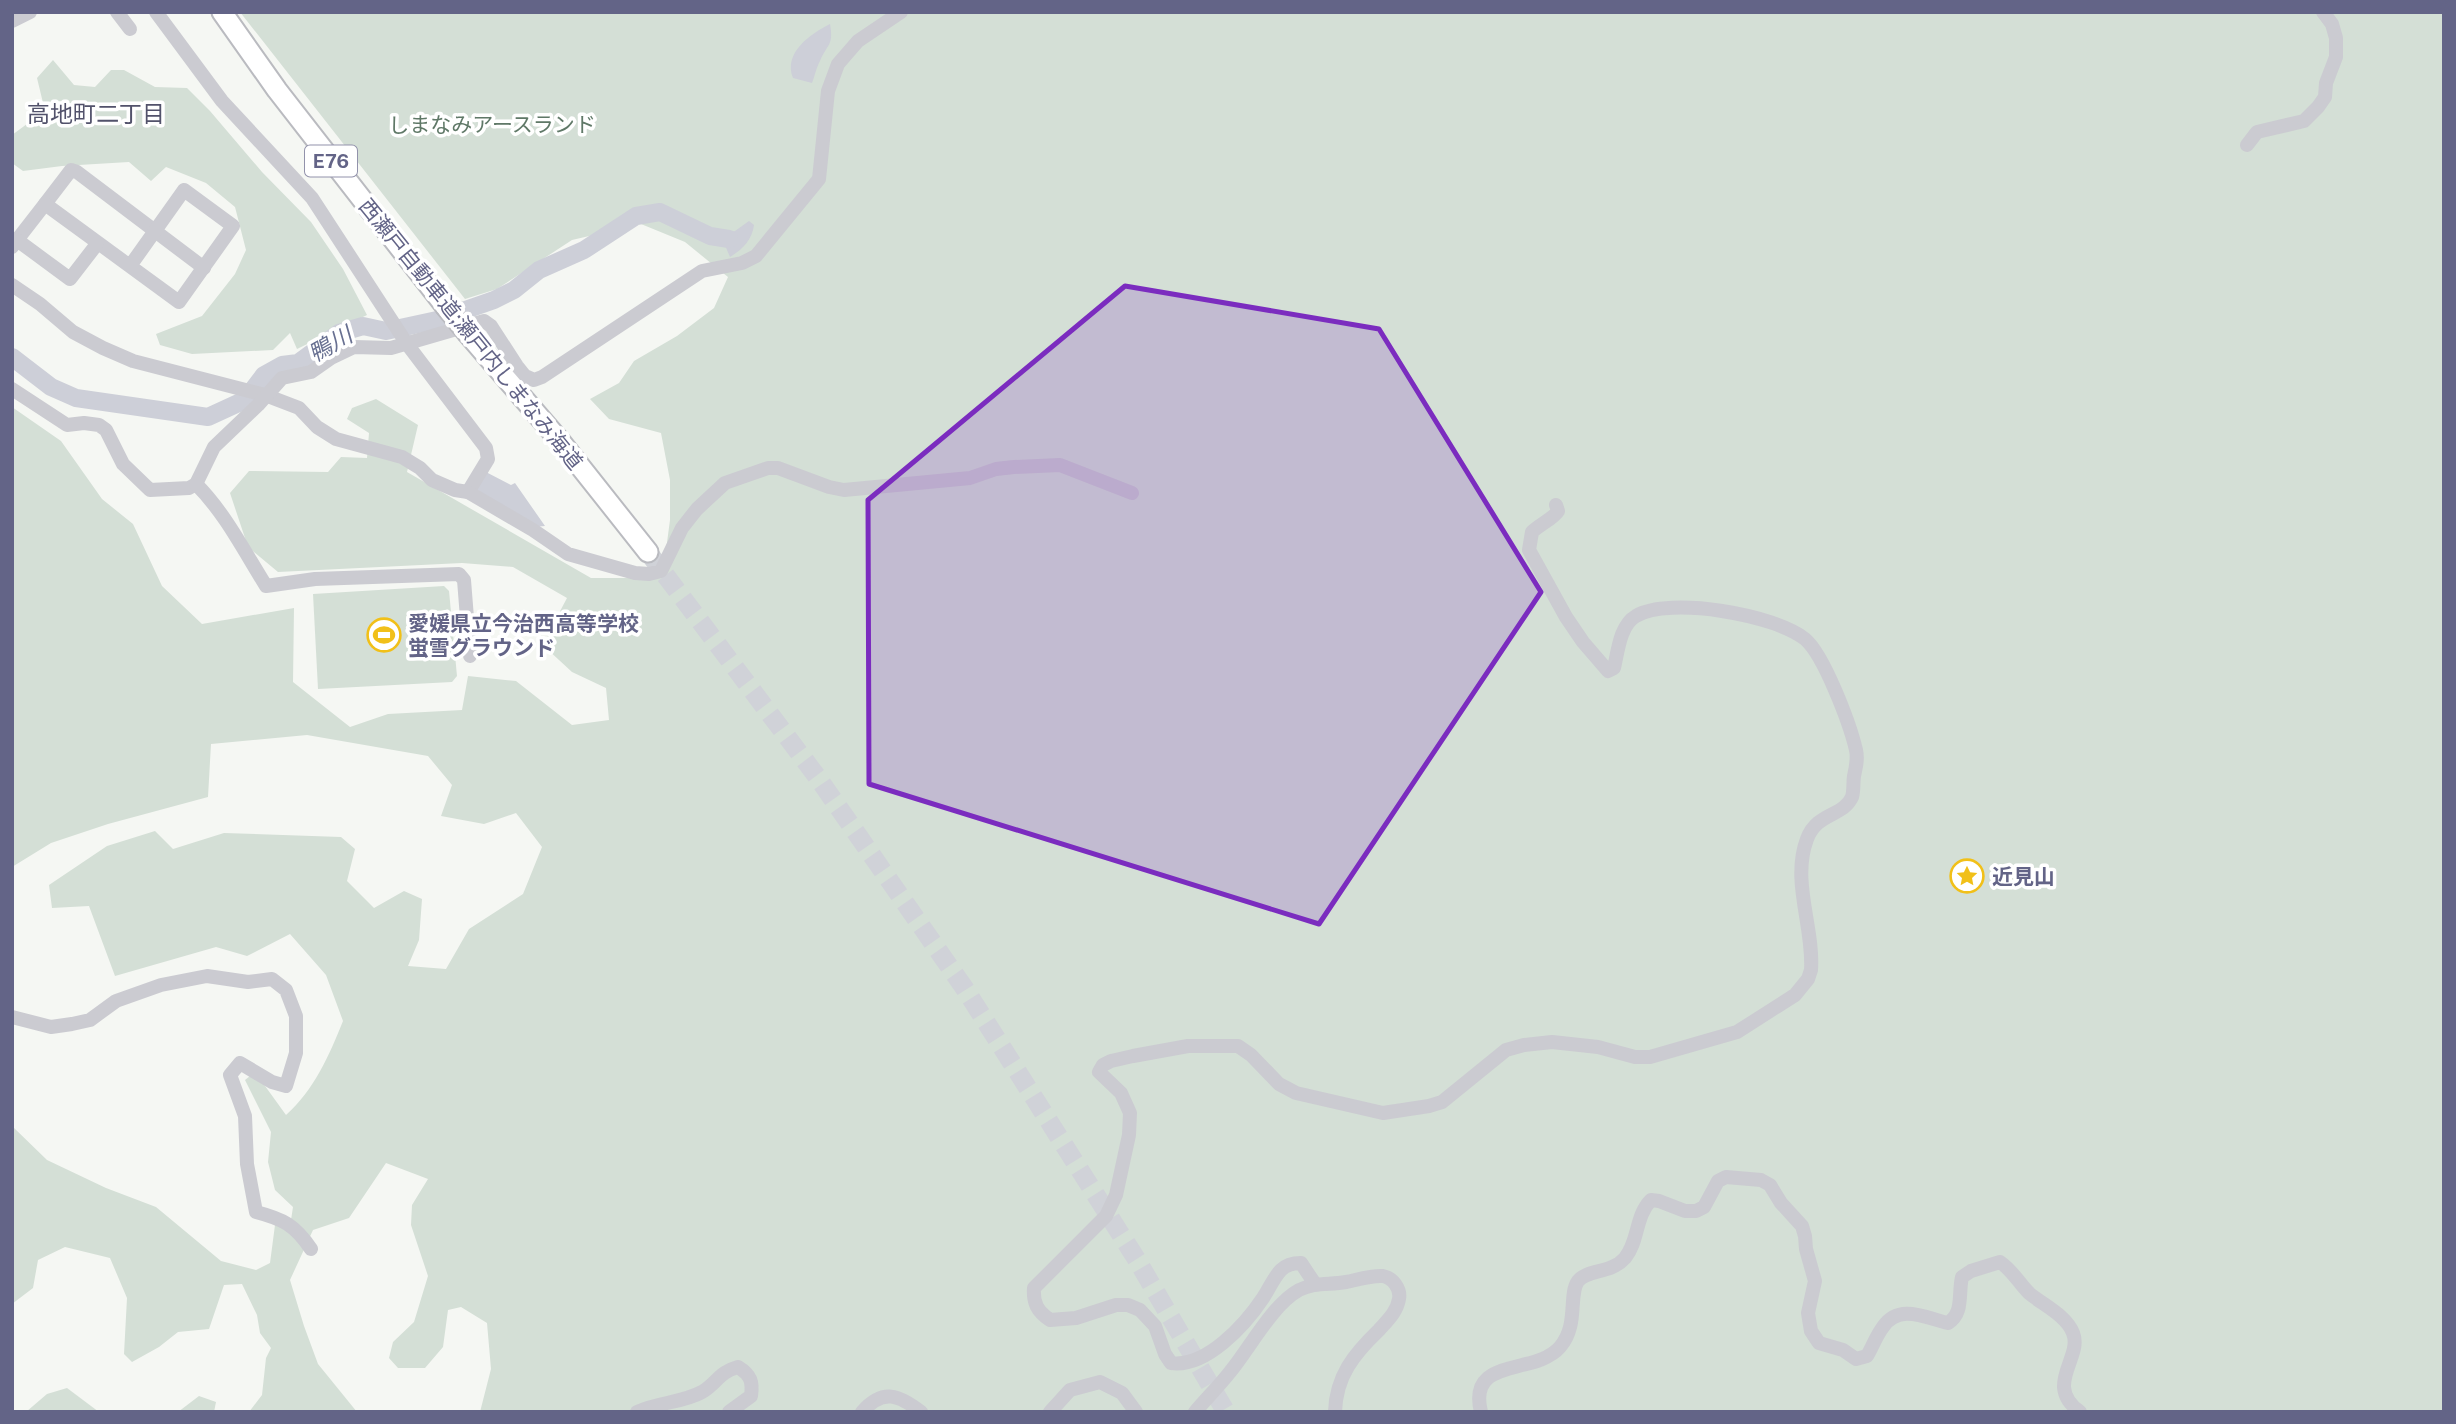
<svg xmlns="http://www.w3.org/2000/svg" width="2456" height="1424" font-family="'Public Sans','Noto Sans JP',sans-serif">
<rect width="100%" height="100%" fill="#f5f7f3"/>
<g fill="#d4dfd6">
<path d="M240,12H2444V1412H480L491,1369L487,1323L461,1307L448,1310L443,1347L425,1368H398L389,1358L393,1342L414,1322L428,1276L411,1225L412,1205L428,1179L386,1163L349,1218L313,1230L290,1280L304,1326L318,1364L357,1412H249L262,1395L266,1358L271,1348L260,1333L257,1315L242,1284L224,1285L209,1329L178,1332L159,1347L132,1362L124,1354L127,1298L110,1258L65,1247L38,1260L33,1288L12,1304V1126L47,1160L106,1188L156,1207L221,1261L256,1270L270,1263L275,1225L291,1220L293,1207L275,1190L268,1162L271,1132L245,1080L255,1072L286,1115C314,1090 329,1056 343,1021L326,975L290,934L247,956L216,947L115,976L89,906L52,908L49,885L107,846L155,831L173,849L224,833L341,837L355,849L347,881L374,908L404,891L422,899L419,940L408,966L446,969L469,929L523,894L542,847L516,813L484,824L441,816L452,785L428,756L307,735L211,744L208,797L108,824L51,843L12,867V407L61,441L102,499L133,524L162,586L202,624L294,608L293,682L350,727L388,714L462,710L468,676L516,681L572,725L609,720L606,688L572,672L546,648L548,634L567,598L513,567L462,563L278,572L248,547L230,493L249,471L328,472L341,457L367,458L369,433L347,419L352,408L376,399L418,425L407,472L591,578H638L666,550L670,520V480L661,433L609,419L590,399L619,383L634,361L677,336L714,308L728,277L685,242L641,224L572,240L497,289L465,299Z"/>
<polygon points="53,60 74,85 95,87 111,70 124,70 155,87 187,88 210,111 262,172 311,222 343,269 367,315 297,349 290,333 273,350 192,354 160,345 156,334 202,316 235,274 246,250 235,207 206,183 166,167 151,181 129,162 62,166 23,171 12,163 12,135 31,121 44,107 37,78"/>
<polygon points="444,586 449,591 457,676 452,682 318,689 313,594"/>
<polygon points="67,1388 99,1412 26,1412 47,1394"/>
<polygon points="199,1396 216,1402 214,1412 178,1412"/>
</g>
<g fill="#cdcfd8">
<path d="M830,24C834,46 827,44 820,61C816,68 815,76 812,83L793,78C783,53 810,34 830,24Z"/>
<path d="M749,221L754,225C752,240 743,249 730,257L724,243L726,234L735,231Z"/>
<polygon points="484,471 511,485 515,483 545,526 533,527 472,491"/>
</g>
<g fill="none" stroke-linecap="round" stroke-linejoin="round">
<polyline stroke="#cdcfd8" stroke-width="18" points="12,357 51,387 76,398 208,417 245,400 264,375 282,365 298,363 339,333 363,326 386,331 437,320 494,300 514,290 539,270 584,250 636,216 660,212 710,236 729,239"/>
<polyline stroke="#d0d2d8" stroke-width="19" stroke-dasharray="19 10" stroke-linecap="butt" points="648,552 818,778 965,989 1137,1260 1226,1412"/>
<defs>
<g id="highway">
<polyline points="222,12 277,90 445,306"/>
<polyline points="468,334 560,441 648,552"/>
</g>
</defs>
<use href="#highway" stroke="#babbc0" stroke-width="23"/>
<g stroke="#cbcbd1" stroke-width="14">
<polyline points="117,12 130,29"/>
<polyline points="156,12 222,101 312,198 407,344 486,448 488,459 468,492"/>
<polyline points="12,21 30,12"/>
<polyline points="2247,145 2257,132 2304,121 2318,107 2325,97 2326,83 2336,57 2336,38 2332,24 2323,12"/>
<polyline points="45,204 71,170 77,172 204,268"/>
<polyline points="17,240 45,204 179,302 233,226 184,190 130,266"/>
<polyline points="12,247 17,240 70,279 97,244"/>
<polyline points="12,285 40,304 73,332 103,348 133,361 265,395 299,408 317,427 336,439 402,457 420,468 432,480 455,490 468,492 533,530 568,554 635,573 649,574 661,571 682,528 697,509 725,483 768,468 778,468 829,487 844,490 970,478 996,469 1014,467 1060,465 1132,493"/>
<polyline points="12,389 67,425 84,423 99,425 106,430 123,464 150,490 189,488 196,484 214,447 258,405 282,378 311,372 331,358 354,347 391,348 484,321 491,326 517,366 525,376 534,380 542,377 702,271 742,263 756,256 819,179 828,91 838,64 858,41 901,12"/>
<path d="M196,484C225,513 244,551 266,586L315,579L459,574L464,580L470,656"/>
<path d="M12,1017L51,1027L72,1024L90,1020L116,1001L161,985L207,976L248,982L272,979L286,990L296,1016V1053L286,1086L272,1082L240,1063L230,1075L245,1116L247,1164L256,1212C283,1219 295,1225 311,1249"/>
<path d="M1315,1284L1301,1263C1294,1263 1287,1264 1281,1270C1274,1277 1269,1289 1263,1298C1245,1325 1206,1368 1171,1363L1165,1354L1155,1326L1140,1310L1128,1305H1116L1076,1318L1050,1320C1037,1311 1033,1303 1034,1288L1106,1216L1116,1195L1129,1135L1130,1113L1121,1093L1099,1072L1103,1065L1111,1061L1133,1056L1188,1046H1238L1251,1055L1279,1084L1296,1093L1383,1113L1429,1106L1442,1102L1506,1050L1524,1045L1552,1042L1598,1047L1635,1057H1650L1737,1032L1795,995L1808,979L1811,970C1814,927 1791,881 1807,839C1817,812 1843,817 1852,797C1854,791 1853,782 1854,776C1856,767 1858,759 1856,750C1850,724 1824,655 1805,639C1776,615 1669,596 1636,616C1620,625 1618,651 1614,668L1608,671L1583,642L1566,617L1529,550L1532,532C1538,526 1555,517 1558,511L1556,505"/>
<path d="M637,1412C658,1402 682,1403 702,1392C717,1383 719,1372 738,1367C751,1375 753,1382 751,1396L729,1412"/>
<path d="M862,1412C883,1388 899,1395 921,1412"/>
<polyline points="1050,1412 1070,1390 1100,1382 1122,1393 1136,1412"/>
<path d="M1195,1412C1206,1399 1219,1386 1230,1372C1250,1348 1272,1305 1299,1290C1314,1282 1329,1285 1346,1282C1357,1280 1371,1275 1383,1276C1393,1278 1401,1289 1399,1299C1397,1312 1387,1321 1379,1330C1354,1354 1336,1376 1335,1412"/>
<path d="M1481,1412C1467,1356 1535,1376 1560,1347C1579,1325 1568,1295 1578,1281C1587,1269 1611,1274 1625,1258C1639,1241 1635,1216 1651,1200L1659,1201L1685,1211H1696L1704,1207L1718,1181L1726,1177L1761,1180L1770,1185L1781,1203L1802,1226L1805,1236L1806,1249L1815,1281L1808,1313L1811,1331L1819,1343L1843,1350L1856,1359L1867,1356C1873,1346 1876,1336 1883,1327C1899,1303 1926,1318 1948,1323C1964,1313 1958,1294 1962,1277L1971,1271L2000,1262C2012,1270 2019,1283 2029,1293C2043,1305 2066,1315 2073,1333C2083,1358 2043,1385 2080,1412"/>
</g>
<use href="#highway" stroke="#fff" stroke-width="19"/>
<defs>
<polyline id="highway-bridge" points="445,306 468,334"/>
</defs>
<use href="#highway-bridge" stroke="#babbc0" stroke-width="23" stroke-linecap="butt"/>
<use href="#highway-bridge" stroke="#fff" stroke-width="19"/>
</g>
<path fill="#7b2cbf" fill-opacity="0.2" stroke="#7b2cbf" stroke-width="5" stroke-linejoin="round" d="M1125,286L1379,329L1541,592L1319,924L869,784L868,500Z"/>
<defs>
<symbol id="stadium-ring" viewBox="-11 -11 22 22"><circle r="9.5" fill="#fff" stroke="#f1c019" stroke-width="1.5"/><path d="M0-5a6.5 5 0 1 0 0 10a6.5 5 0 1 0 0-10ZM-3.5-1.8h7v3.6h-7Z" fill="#f1c019"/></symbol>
<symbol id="sight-ring" viewBox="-11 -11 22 22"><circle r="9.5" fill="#fff" stroke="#f1c019" stroke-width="1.5"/><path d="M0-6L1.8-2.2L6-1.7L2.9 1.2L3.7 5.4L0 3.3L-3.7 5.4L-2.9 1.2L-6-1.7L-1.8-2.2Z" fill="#f1c019"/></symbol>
</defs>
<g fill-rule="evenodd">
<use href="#stadium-ring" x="365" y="616" width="38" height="38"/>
<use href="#sight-ring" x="1948" y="857" width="38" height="38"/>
</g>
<g text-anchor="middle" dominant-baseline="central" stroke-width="7" stroke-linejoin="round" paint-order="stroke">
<rect fill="#fff" stroke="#9292ab" stroke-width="2" x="305" y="145.5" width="52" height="31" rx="5"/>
<g font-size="19" font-weight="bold" fill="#636487">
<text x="331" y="161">E76</text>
</g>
<g font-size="21" fill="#5f7867" stroke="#fff">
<text x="492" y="124">しまなみアースランド</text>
</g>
<g font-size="21" fill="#636487" stroke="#fff">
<text transform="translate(471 334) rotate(51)">西瀬戸自動車道;瀬戸内しまなみ海道</text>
</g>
<g font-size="21" font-weight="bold" fill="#636487" stroke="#fff" text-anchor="start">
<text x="408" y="623">愛媛県立今治西高等学校<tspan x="408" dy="24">蛍雪グラウンド</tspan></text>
<text x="1992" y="876">近見山</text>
</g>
<g font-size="23" fill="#52526b" stroke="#fff">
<text x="96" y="113">高地町二丁目</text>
</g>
<g font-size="23" font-style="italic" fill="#687091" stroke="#fff">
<text transform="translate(330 344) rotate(-30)">鴨川</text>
</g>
</g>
<rect width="2456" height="1424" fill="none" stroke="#636487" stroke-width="28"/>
</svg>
